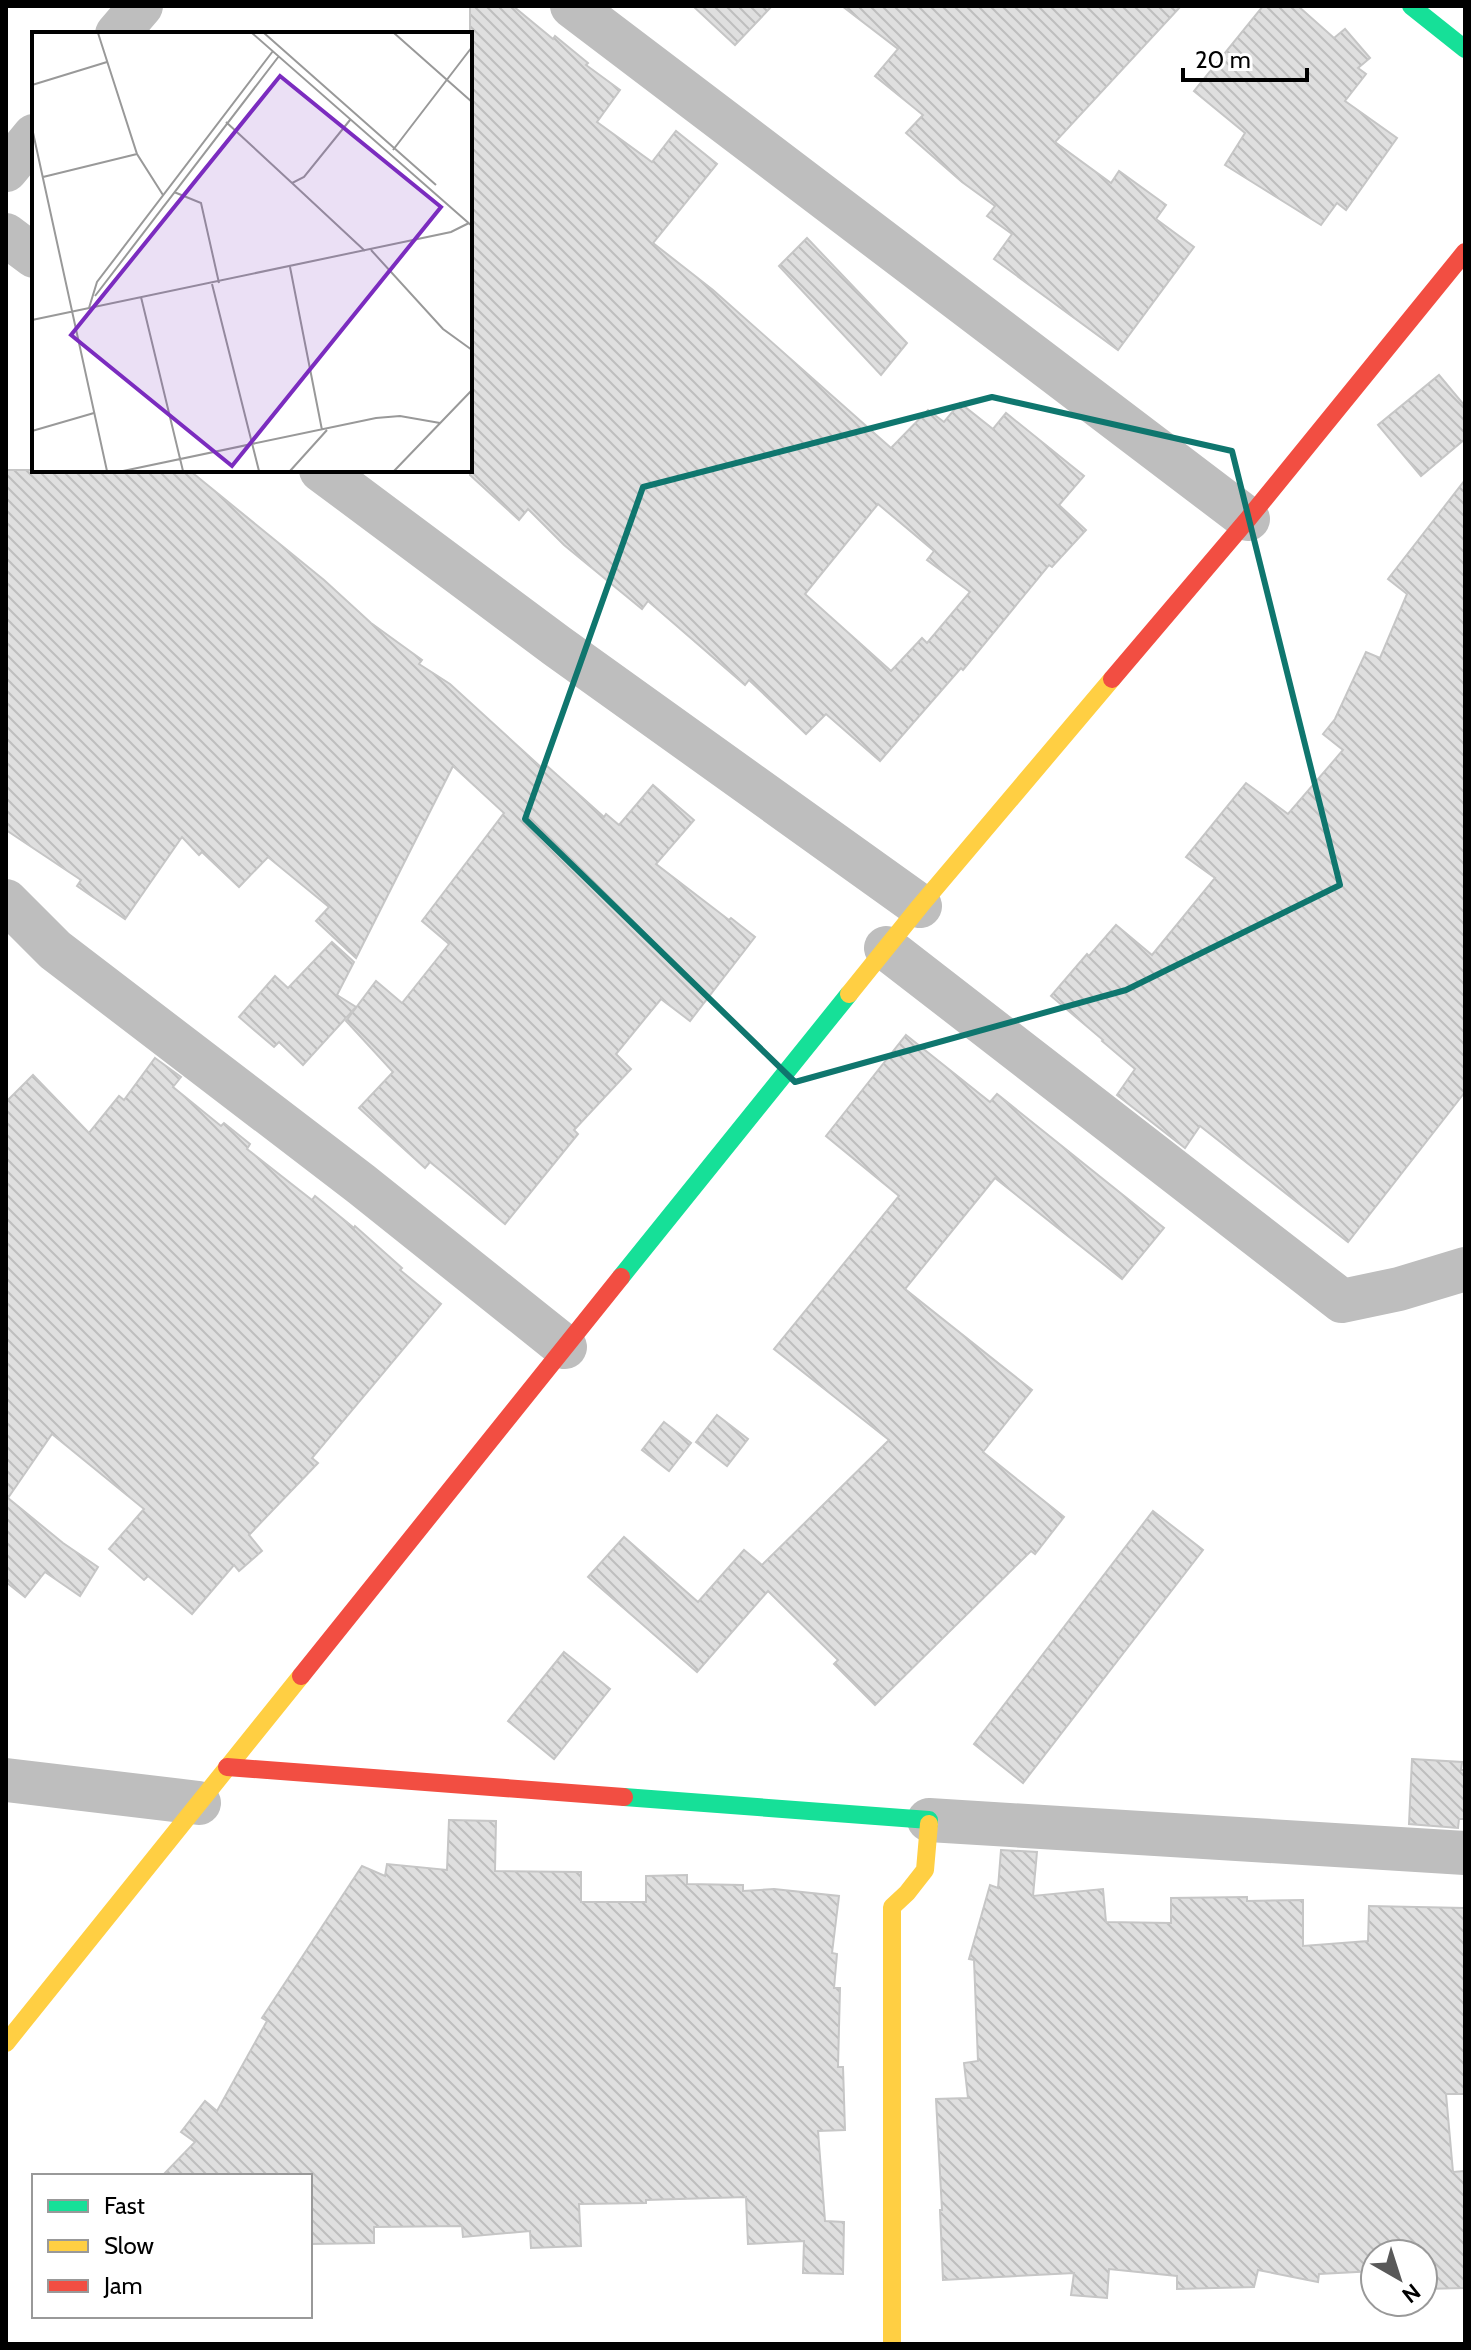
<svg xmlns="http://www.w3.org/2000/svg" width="1471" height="2350" font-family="Cabin,sans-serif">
<defs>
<pattern id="building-back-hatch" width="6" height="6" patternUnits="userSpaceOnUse" patternTransform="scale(2)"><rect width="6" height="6" fill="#dfdfdf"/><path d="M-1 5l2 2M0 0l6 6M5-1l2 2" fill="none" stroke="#bebebe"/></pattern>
</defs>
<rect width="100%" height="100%" fill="#fff"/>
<g fill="url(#building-back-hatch)" stroke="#c6c6c6" stroke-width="2" fill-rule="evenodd">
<path d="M470,6H513L553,39L555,36L588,63L586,65L620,90L597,122L652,162L676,131L717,164L653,243L713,290L891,448L928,410L944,422L960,403L993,429L1006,413L1084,476L1059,505L1086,530L1052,567L1049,565L963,670L961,668L880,761L826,714L806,734L749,680L745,685L648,601L642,609L564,545L528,509L519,520L470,475ZM878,504L934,551L927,560L970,592L927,643L922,638L891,671L805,594Z"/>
<polygon points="693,6 772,6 735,45"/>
<polygon points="842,6 1181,6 1055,142 1111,183 1119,171 1166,205 1156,219 1194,247 1118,350 994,259 1012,234 987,216 995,206 962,182 906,133 923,115 875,76 898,49"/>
<polygon points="1263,6 1298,6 1334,38 1345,29 1370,58 1358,68 1366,74 1345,101 1397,138 1346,210 1337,203 1321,225 1225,165 1245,133 1194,91"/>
<polygon points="807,238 907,343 881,375 779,266"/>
<polygon points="1439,375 1465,406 1465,439 1421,476 1378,425"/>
<polygon points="6,470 189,470 324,580 371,623 422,660 419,664 450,684 544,770 547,766 604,817 606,814 619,825 653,785 694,820 656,864 729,920 731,918 755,937 690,1021 661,999 616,1054 631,1069 574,1130 578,1134 505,1224 430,1162 425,1168 359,1108 393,1072 346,1021 376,981 402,1003 449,944 422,921 504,813 453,766 356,958 316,921 329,907 268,857 239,887 202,852 199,855 182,837 125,919 77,886 81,880 6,830"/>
<polygon points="1465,480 1465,1092 1348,1242 1200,1126 1185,1148 1117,1095 1135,1069 1102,1041 1103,1040 1051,996 1087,954 1089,956 1116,925 1152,955 1215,878 1186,857 1246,783 1288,814 1343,750 1323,734 1335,719 1366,652 1380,658 1407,594 1388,579"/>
<polygon points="332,942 354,962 337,995 356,1007 303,1065 279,1042 274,1047 239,1017 275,976 288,988"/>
<polygon points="906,1035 990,1102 997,1094 1164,1228 1122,1279 995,1178 905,1289 1032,1390 983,1452 1064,1517 1035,1554 1031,1551 875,1705 834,1664 838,1660 768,1591 697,1672 588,1577 624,1537 698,1602 744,1550 762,1565 889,1440 774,1349 899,1196 826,1136"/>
<polygon points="155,1058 181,1077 173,1087 221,1126 224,1123 250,1144 247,1149 312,1200 315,1196 354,1228 355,1226 402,1268 400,1270 441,1304 312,1458 318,1463 249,1535 262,1551 239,1571 234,1565 192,1614 148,1576 144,1580 109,1549 144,1509 52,1434 8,1498 63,1543 98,1567 80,1596 45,1572 25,1597 6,1582 6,1102 33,1075 89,1133 119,1096 124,1100"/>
<polygon points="717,1415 748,1439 727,1466 696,1442"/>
<polygon points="664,1422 691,1443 669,1471 642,1450"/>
<polygon points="1153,1511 1203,1550 1023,1783 974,1744"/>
<polygon points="564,1652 610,1689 554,1759 508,1721"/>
<polygon points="1412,1759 1462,1762 1461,1770 1465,1770 1465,1819 1459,1819 1458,1828 1409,1824"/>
<polygon points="449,1820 496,1821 495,1871 581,1872 581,1902 646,1902 646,1876 687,1875 687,1884 743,1885 743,1891 774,1889 839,1896 832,1953 837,1954 834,1988 840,1988 838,2067 843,2067 845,2130 818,2131 825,2221 844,2222 843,2274 803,2273 804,2241 748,2244 746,2197 646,2200 646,2203 579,2204 581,2246 531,2248 530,2231 463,2237 462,2226 374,2227 374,2243 310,2244 310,2176 162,2176 195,2142 181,2132 205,2101 217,2111 267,2021 262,2018 362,1866 385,1876 387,1864 447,1870"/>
<polygon points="1001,1850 1037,1852 1033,1896 1103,1889 1106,1922 1171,1923 1171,1898 1247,1897 1247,1901 1303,1900 1303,1946 1368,1941 1369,1906 1465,1908 1465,2094 1446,2094 1453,2172 1464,2171 1465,2288 1423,2289 1423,2254 1375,2254 1375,2271 1319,2274 1318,2282 1258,2270 1254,2287 1177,2289 1177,2276 1109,2269 1107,2298 1071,2295 1074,2273 943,2280 940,2210 942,2210 936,2099 968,2098 964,2063 978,2061 974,1960 969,1959 990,1885 998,1888"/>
</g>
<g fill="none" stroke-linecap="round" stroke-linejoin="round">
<g stroke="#bebebe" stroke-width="44">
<polyline points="572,6 1248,519"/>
<polyline points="117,34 141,6"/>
<polyline points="6,170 34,136"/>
<polyline points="6,235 34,256"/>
<polyline points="321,470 557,646 920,906"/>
<polyline points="6,901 55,950 361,1184 565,1347"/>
<polyline points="886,948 1342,1301 1399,1289 1465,1269"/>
<polyline points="6,1780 199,1803"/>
<polyline points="929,1820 1465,1853"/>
</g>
<g stroke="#16e098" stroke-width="18">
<polyline points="1411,6 1465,49"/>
<polyline points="621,1277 849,994"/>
<polyline points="624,1797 929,1820 929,1824"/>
</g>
<g stroke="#ffcf43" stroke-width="18">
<polyline points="849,994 920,906 1112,679"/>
<polyline points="6,2043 301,1676"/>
<polyline points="892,2344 892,1907 907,1893 925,1870 929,1824"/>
</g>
<g stroke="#f24e42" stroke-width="18">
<polyline points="1112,679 1248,519 1465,252"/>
<polyline points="301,1676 621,1277"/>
<polyline points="227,1767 624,1797"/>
</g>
</g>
<path fill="none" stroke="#0f766e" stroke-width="6" stroke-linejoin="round" d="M992,397L1232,451L1340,885L1126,990L795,1082L525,819L643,487Z"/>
<g transform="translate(32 32)">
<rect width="440" height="440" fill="#fff"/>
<path fill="none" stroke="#999" stroke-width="2" d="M66,1L105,122L131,163M220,1L440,194M232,1L404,153M362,1L440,70M0,53L75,30M318,88L272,145L260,151L333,219M194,90L260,151M0,96L75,439M361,118L440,15M11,145L105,122M142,160L169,171L187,251M339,218L411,297L440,318M258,235L290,398M180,252L227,439M63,264L247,24M109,265L151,439M57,276L65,250L241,19M0,288L419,200L437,191M0,399L62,381M91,439L344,386L368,384L408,391M258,439L295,398M362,439L440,358"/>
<path fill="#7b2cbf" fill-opacity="0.15" stroke="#7b2cbf" stroke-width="4" d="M248,44L409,175L200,434L39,303Z"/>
<rect width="440" height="440" fill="none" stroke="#000" stroke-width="4"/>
</g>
<rect width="1471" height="2350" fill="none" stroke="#000000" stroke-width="16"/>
<rect x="32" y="2174" width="280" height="144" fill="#ffffff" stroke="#999999" stroke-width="2"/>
<rect x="48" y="2200" width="40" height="12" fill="#16e098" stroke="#999999" stroke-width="2"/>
<text x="104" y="2214" font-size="24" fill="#000000">Fast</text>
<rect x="48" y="2240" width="40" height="12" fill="#ffcf43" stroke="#999999" stroke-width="2"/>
<text x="104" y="2254" font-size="24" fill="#000000">Slow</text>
<rect x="48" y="2280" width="40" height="12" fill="#f24e42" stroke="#999999" stroke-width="2"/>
<text x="104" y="2294" font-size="24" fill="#000000">Jam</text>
<g transform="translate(1399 2278) rotate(141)"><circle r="38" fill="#ffffff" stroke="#999999" stroke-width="2"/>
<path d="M0-6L14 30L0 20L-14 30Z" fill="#595959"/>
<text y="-12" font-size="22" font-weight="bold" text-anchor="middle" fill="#000000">N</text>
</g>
<path d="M1183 68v12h124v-12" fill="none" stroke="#000000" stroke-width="4"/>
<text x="1195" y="68" font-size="24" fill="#000000" stroke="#ffffff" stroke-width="6" paint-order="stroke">20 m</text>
</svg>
